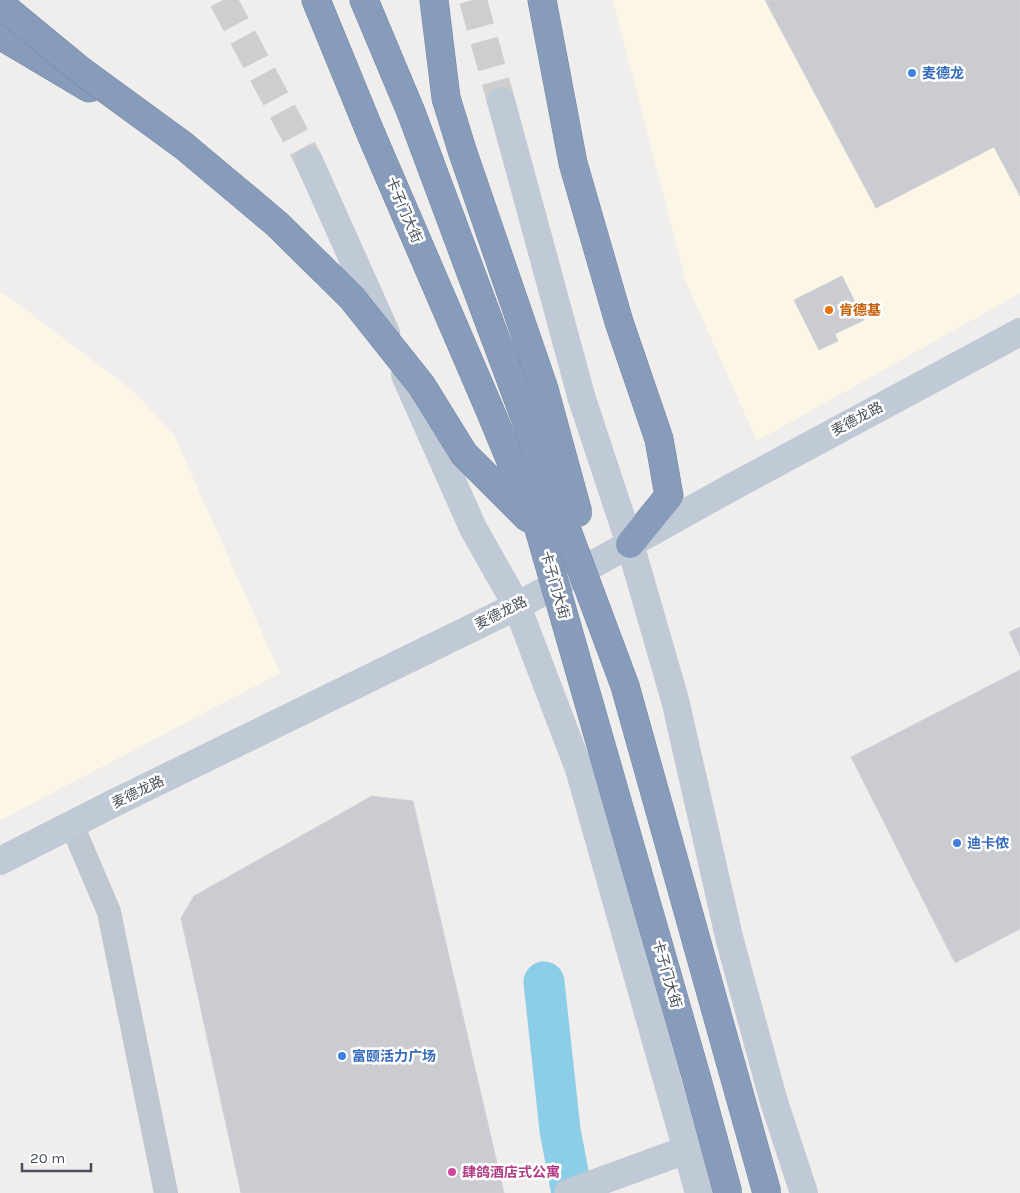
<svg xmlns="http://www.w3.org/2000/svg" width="1020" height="1193" font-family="Karla,'Noto Sans SC',sans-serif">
<rect width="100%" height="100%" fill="#f0eded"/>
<g fill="#fbf6e6">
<polygon points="613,0 1020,0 1020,293 757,441 686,282"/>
<polygon points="0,292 9,297 133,391 174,435 280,673 1,820 0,818"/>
</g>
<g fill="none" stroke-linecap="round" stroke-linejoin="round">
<polyline stroke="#8ccde7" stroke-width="41" points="544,982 560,1130 572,1193"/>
</g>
<g fill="#caccd2" stroke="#d1d3d9">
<polygon points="765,0 1020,0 1020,196 994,147 876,208"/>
<polygon points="842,276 864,320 835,334 838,341 819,350 794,300"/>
<polygon points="1020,627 1020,656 1009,632"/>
<polygon points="1020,670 1020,929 955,963 851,757"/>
<polygon points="372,796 413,801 504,1193 241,1193 181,918 194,896"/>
</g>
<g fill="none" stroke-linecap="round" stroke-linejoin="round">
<g stroke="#cecdd0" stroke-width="28" stroke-dasharray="28 14" stroke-linecap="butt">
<polyline points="223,0 309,161"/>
<polyline points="473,0 501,101"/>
</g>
<defs>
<g id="highway">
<polyline points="316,0 371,134"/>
<polyline points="364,0 411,112"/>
<polyline points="434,0 446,98"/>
<polyline points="542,0 573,163 619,322 659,439 669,496 630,544"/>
<polyline points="0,35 89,88"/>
</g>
</defs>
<use href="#highway" stroke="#7287a6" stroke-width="29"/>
<polyline stroke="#bec6cf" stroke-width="24" points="72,825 109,912 166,1193"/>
<g stroke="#c0c9d6" stroke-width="28">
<polyline points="501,101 582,399 630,544 675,700 730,941 774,1102 804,1193"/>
<polyline points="309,161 386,333"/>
<polyline points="405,375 473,528 517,606 579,769 699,1193"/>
<polyline points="0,861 114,803 517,606 630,544 732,487 1020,332"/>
<polyline points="568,1193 686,1150"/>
</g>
<use href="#highway" stroke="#879cba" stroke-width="28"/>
<defs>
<g id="highway-bridge">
<polyline points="0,4 80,70 184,146 277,224 352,298 422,386 464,454 529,519"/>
<polyline points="446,98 462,150 544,389 578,513"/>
<polyline points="411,112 625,686 767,1193"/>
<polyline points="371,134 489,408 539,529 696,1076 728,1193"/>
</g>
</defs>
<use href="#highway-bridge" stroke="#7287a6" stroke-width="29" stroke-linecap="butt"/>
<use href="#highway-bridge" stroke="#879cba" stroke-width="28"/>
</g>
<g fill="#3f7fe0" stroke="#fff" stroke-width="2">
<circle cx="912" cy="73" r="5"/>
<circle cx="957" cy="843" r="5"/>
<circle cx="342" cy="1056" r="5"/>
</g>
<circle fill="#e8710a" stroke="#fff" stroke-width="2" cx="829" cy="310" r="5"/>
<circle fill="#d1479c" stroke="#fff" stroke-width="2" cx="452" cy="1172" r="5"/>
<g text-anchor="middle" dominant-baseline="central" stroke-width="5" stroke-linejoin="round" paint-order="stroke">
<g font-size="14" font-weight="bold" fill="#366cbe" stroke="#fff" text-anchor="start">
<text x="922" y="73">麦德龙</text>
<text x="967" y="843">迪卡侬</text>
<text x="352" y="1056">富颐活力广场</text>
</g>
<g font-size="14" fill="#464f5a" stroke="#fff">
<text transform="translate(404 210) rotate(67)">卡子门大街</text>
<text transform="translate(857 419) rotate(-28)">麦德龙路</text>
<text transform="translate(555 585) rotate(74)">卡子门大街</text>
<text transform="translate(501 613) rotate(-27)">麦德龙路</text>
<text transform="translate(138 792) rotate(-26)">麦德龙路</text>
<text transform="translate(667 974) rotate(74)">卡子门大街</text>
</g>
<g font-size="14" font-weight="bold" fill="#c56008" stroke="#fff" text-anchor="start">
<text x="839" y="310">肯德基</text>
</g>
<g font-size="14" font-weight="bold" fill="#b23c85" stroke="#fff" text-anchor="start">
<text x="462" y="1172">肆鸽酒店式公寓</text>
</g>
</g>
<path d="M22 1163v8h69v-8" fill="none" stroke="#464f5a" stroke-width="2.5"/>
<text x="30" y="1163" font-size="15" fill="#464f5a" stroke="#ffffff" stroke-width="4" paint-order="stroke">20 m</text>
</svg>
